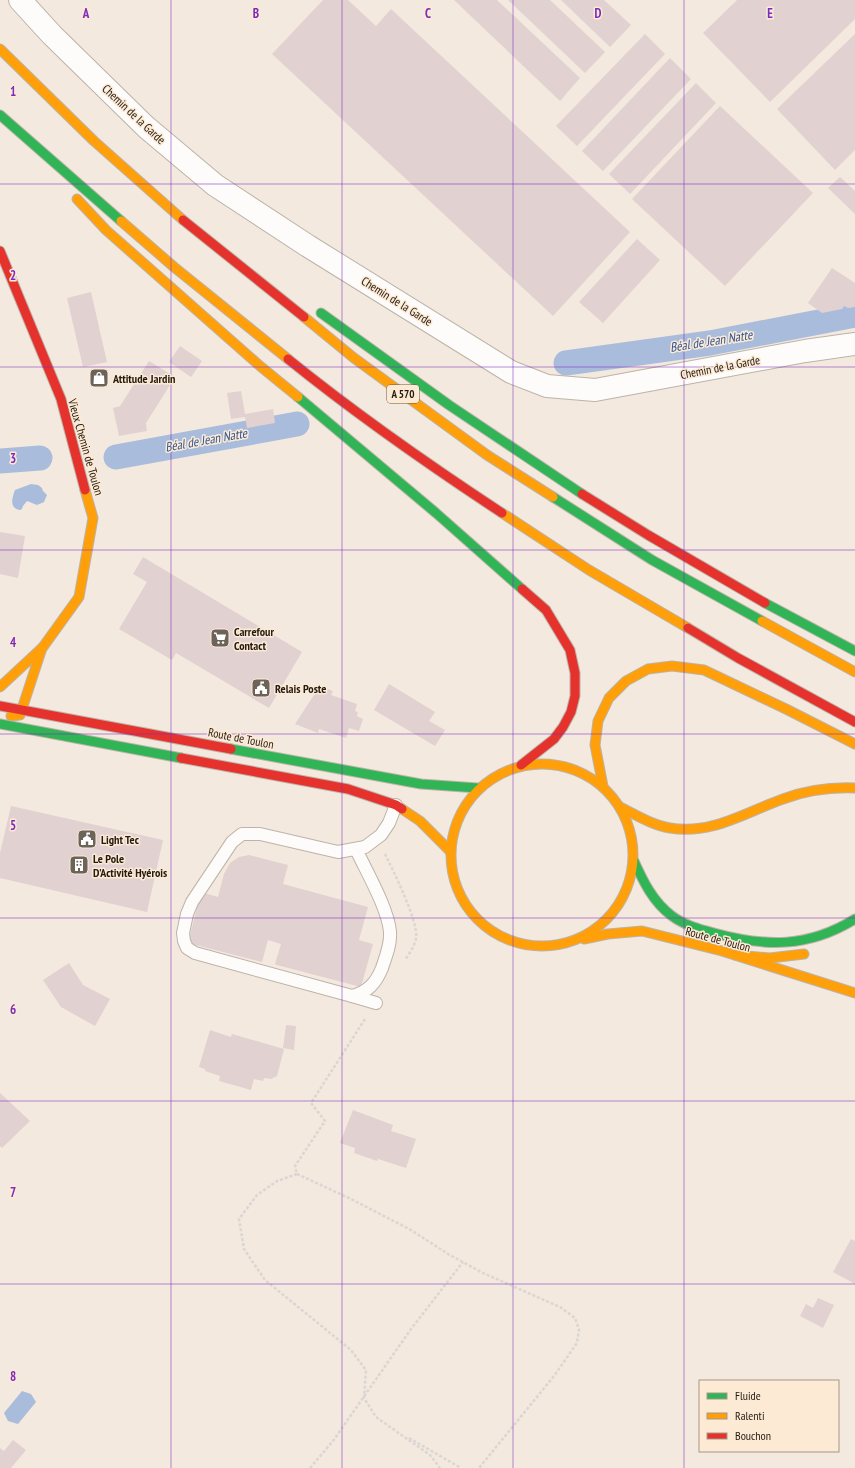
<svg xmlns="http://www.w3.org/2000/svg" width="855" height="1468" font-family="'PT Sans Narrow',sans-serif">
<rect width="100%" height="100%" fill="#f4e9de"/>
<g fill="#aabcdb">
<path d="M31,484L38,485L42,488L43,491L47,495L44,502L37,505L27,501L23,506L22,509L20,510C9,508 12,498 15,490Z"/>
<polygon points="22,1391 31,1394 36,1402 18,1424 8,1421 4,1413"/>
</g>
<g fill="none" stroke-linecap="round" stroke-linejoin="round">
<g stroke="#aabcdb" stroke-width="25">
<polyline points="566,363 710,343 855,315"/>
<polyline points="116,457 297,424"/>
<polyline points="0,461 40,458"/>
</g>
</g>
<g fill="#e1d1d1">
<polygon points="323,0 348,0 376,26 391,9 630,232 553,316 272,54"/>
<polygon points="454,0 497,0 580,78 560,101"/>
<polygon points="508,0 550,0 605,52 585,73"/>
<polygon points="561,0 604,0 631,25 610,47"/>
<polygon points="737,0 855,0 855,19 770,102 703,33"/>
<polygon points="645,34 665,54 577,146 556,126"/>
<polygon points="855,34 855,150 835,170 777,109"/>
<polygon points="670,58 691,79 603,171 582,151"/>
<polygon points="696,83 716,103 630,194 609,174"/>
<polygon points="720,106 813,193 725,286 632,199"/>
<polygon points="840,177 855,191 855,214 828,188"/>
<polygon points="637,239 660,260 603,323 579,302"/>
<polygon points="832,268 855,283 855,307 848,308 844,306 842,309 822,313 808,303"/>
<polygon points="91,292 107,362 83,367 67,298"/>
<polygon points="180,346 202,361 191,377 169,362"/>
<polygon points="149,361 175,377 146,423 147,431 119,436 113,408 120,406"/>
<polygon points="241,391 245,414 273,409 275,423 247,428 245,417 231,419 227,393"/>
<polygon points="0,532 25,536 18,578 0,574"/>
<polygon points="143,557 302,652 269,708 176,653 172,660 119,629 147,582 133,574"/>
<polygon points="389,684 435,712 429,721 445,730 435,746 374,710"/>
<polygon points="320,686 333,691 331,695 357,704 355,711 358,712 357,716 363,719 359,731 349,728 346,738 319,729 318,733 295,724"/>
<polygon points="11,806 163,840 147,912 0,878 0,853"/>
<polygon points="249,855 288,865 283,884 368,907 359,940 373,944 361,987 277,965 275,964 281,944 268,940 262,962 188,943 201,892 218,897 224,874 230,863 239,857"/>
<polygon points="69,963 83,985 110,999 95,1026 61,1007 43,980"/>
<polygon points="286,1025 296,1026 294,1050 283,1048"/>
<polygon points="210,1030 231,1037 232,1034 284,1049 277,1076 271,1079 264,1078 263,1081 254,1079 251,1090 219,1081 220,1076 205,1071 205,1069 199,1067"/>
<polygon points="0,1093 30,1121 2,1148 0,1146"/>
<polygon points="353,1110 393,1125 391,1131 416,1139 406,1168 378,1159 377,1161 354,1153 355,1148 340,1143"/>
<polygon points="851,1239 855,1241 855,1284 833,1272"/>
<polygon points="818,1298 834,1305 823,1328 800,1316 806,1304 813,1308"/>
<polygon points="13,1440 26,1450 11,1468 0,1468 0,1448 4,1451"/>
</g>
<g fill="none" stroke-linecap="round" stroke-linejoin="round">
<defs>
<g id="lane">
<path d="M356,849C366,871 388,908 390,932C391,944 386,956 382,968C376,983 368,992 352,996L195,953L187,948L184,941L183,933L187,914L192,902L232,842L242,834H260L338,852L365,847L381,835L389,823L396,805"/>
<polyline points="352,996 376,1003"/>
</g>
<polyline id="street" points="20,0 52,35 146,127 215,185 308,246 511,372 547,386 595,390 805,351 855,344"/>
<g id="fast">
<polyline points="0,115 121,221"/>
<polyline points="321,313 449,405 582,494"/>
<polyline points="298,397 436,513 522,589"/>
<polyline points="553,497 652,560 762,621"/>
<polyline points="765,603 855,651"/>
<polyline points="0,724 181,758"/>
<polyline points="231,749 421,784 478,788"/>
<path d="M634,861C643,881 653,902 672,916C684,925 699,929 714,933C766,947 808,948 855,919"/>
</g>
<g id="slow">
<polyline points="0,49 94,141 183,220"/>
<polyline points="77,199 106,230 260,366 298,397"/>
<polyline points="121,221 174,267 288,359"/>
<polyline points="304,317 354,358 487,455 553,497"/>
<polyline points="502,513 589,570 688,628"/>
<polyline points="762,621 855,672"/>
<polyline points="0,687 43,647 79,597 93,518 85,490"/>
<polyline points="11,716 20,715 42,648"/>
<circle cx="542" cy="855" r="91"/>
<polyline points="603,786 595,745 598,721 609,698 626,681 648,669 672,666 704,670 786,709 855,744"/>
<path d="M620,807C636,815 652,825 670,828C712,835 746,812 783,799C807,790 830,787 855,788"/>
<polyline points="402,809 420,821 450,851"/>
<polyline points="584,939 608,934 642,931 722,951 855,993"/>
<polyline points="735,955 770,958 804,954"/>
</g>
<g id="jam">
<polyline points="183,220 304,317"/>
<polyline points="0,251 61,399 85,490"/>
<path d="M288,359C356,414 429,465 502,513"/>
<polyline points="582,494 648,535 765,603"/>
<polyline points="688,628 738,658 855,722"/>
<polyline points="0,706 231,749"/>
<polyline points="181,758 348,789 396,805 402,809"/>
<polyline points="521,765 554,739 563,727 571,712 575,696 575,673 570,650 546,610 522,589"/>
</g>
</defs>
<use href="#lane" stroke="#bcb3a9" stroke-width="14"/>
<use href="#street" stroke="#bcb3a9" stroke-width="24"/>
<use href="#fast" stroke="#bcb3a9" stroke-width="11"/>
<use href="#slow" stroke="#bcb3a9" stroke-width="11"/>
<use href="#jam" stroke="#bcb3a9" stroke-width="11"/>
<g stroke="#dad6d3" stroke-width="2.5" stroke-dasharray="3 2" stroke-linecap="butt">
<path d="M385,854C393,870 419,923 416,938C415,946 409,954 405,960"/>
<polyline points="365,1019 311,1103 325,1121 295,1166 297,1174 351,1199 411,1230 448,1254 483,1273 560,1307 575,1318 579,1329 577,1343 554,1376 479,1468"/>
<polyline points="297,1174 277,1181 257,1195 239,1219 244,1249 265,1280 351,1350 366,1370 364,1398 376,1417 430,1455 440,1468"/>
<polyline points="409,1438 461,1468"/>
<polyline points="310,1468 333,1441 411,1329 463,1262"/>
</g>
<use href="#lane" stroke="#fdfcfa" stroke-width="12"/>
<use href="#street" stroke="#fdfcfa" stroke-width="22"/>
<use href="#fast" stroke="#30b455" stroke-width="9"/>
<use href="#slow" stroke="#ff9f0a" stroke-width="9"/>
<use href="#jam" stroke="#e5322d" stroke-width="9"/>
</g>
<path fill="none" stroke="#7b2cbf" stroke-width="1" stroke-opacity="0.55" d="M171,0V1468M342,0V1468M513,0V1468M684,0V1468M0,184H855M0,367H855M0,550H855M0,734H855M0,918H855M0,1101H855M0,1284H855"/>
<defs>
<symbol id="shop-square" viewBox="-11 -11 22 22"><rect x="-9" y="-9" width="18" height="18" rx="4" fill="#6c6359" stroke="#fdead5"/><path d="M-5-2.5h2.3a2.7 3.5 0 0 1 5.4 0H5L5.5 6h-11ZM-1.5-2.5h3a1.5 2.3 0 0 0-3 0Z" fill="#fff"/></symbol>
<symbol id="supermarket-square" viewBox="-11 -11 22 22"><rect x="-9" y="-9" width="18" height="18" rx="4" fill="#6c6359" stroke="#fdead5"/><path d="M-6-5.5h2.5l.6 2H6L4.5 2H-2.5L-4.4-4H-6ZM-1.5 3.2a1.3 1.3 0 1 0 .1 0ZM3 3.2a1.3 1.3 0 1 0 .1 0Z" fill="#fff"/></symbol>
<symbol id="civic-square" viewBox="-11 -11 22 22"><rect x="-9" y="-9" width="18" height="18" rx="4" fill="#6c6359" stroke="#fdead5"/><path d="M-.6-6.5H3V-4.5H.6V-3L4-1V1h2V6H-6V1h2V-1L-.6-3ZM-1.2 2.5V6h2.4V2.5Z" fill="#fff"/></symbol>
<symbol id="building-square" viewBox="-11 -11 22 22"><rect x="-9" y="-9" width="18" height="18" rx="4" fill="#6c6359" stroke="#fdead5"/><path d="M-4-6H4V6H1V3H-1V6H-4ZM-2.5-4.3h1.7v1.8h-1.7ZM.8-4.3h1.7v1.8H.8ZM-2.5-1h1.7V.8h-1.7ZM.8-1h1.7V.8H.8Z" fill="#fff"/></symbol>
</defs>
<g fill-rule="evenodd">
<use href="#shop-square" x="88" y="367" width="22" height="22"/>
<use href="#supermarket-square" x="209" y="627" width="22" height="22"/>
<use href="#civic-square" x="250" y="677" width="22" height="22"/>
<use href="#civic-square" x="76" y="828" width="22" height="22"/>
<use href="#building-square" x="68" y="854" width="22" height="22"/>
</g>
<g text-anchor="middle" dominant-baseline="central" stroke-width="3" stroke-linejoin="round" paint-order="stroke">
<rect fill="#fdead5" stroke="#64594c" stroke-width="1" x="387" y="385" width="32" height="18" rx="3"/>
<g font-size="11" font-weight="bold" fill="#231b11">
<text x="403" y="394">A 570</text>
</g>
<g font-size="12" fill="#231b11" stroke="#fdead5">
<text transform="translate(134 114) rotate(43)">Chemin de la Garde</text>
<text transform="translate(397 301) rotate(32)">Chemin de la Garde</text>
<text transform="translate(720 367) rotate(-11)">Chemin de la Garde</text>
<text transform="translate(86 447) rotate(74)">Vieux Chemin de Toulon</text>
<text transform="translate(241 738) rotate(11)">Route de Toulon</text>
<text transform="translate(718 939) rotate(15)">Route de Toulon</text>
</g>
<g font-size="12" font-weight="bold" fill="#231b11" stroke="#fdead5" text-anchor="start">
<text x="113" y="378">Attitude Jardin</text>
<text x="234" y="631">Carrefour<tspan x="234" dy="14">Contact</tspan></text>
<text x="275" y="688">Relais Poste</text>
<text x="101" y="839">Light Tec</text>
<text x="93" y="858">Le Pole<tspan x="93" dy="14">D'Activité Hyérois</tspan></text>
</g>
<g font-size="13" font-style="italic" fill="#305592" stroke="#fdead5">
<text transform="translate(711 341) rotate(-9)">Béal de Jean Natte</text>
<text transform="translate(206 440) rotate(-10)">Béal de Jean Natte</text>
</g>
</g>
<g font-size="13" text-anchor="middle" font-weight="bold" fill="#7b2cbf" stroke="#fdead5" stroke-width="3" stroke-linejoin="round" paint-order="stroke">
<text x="86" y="18">A</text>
<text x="256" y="18">B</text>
<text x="428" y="18">C</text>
<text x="598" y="18">D</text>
<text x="770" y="18">E</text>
<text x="13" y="96">1</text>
<text x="13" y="280">2</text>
<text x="13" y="463">3</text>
<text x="13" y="647">4</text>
<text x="13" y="830">5</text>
<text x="13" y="1014">6</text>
<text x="13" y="1197">7</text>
<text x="13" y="1381">8</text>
</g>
<rect x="699" y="1380" width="140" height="72" fill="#fdead5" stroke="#a69787"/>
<rect x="707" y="1393" width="20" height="6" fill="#30b455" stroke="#a69787"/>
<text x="735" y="1400" font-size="12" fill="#231b11">Fluide</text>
<rect x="707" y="1413" width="20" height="6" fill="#ff9f0a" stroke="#a69787"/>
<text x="735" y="1420" font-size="12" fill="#231b11">Ralenti</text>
<rect x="707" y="1433" width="20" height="6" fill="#e5322d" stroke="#a69787"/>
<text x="735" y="1440" font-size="12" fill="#231b11">Bouchon</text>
</svg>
